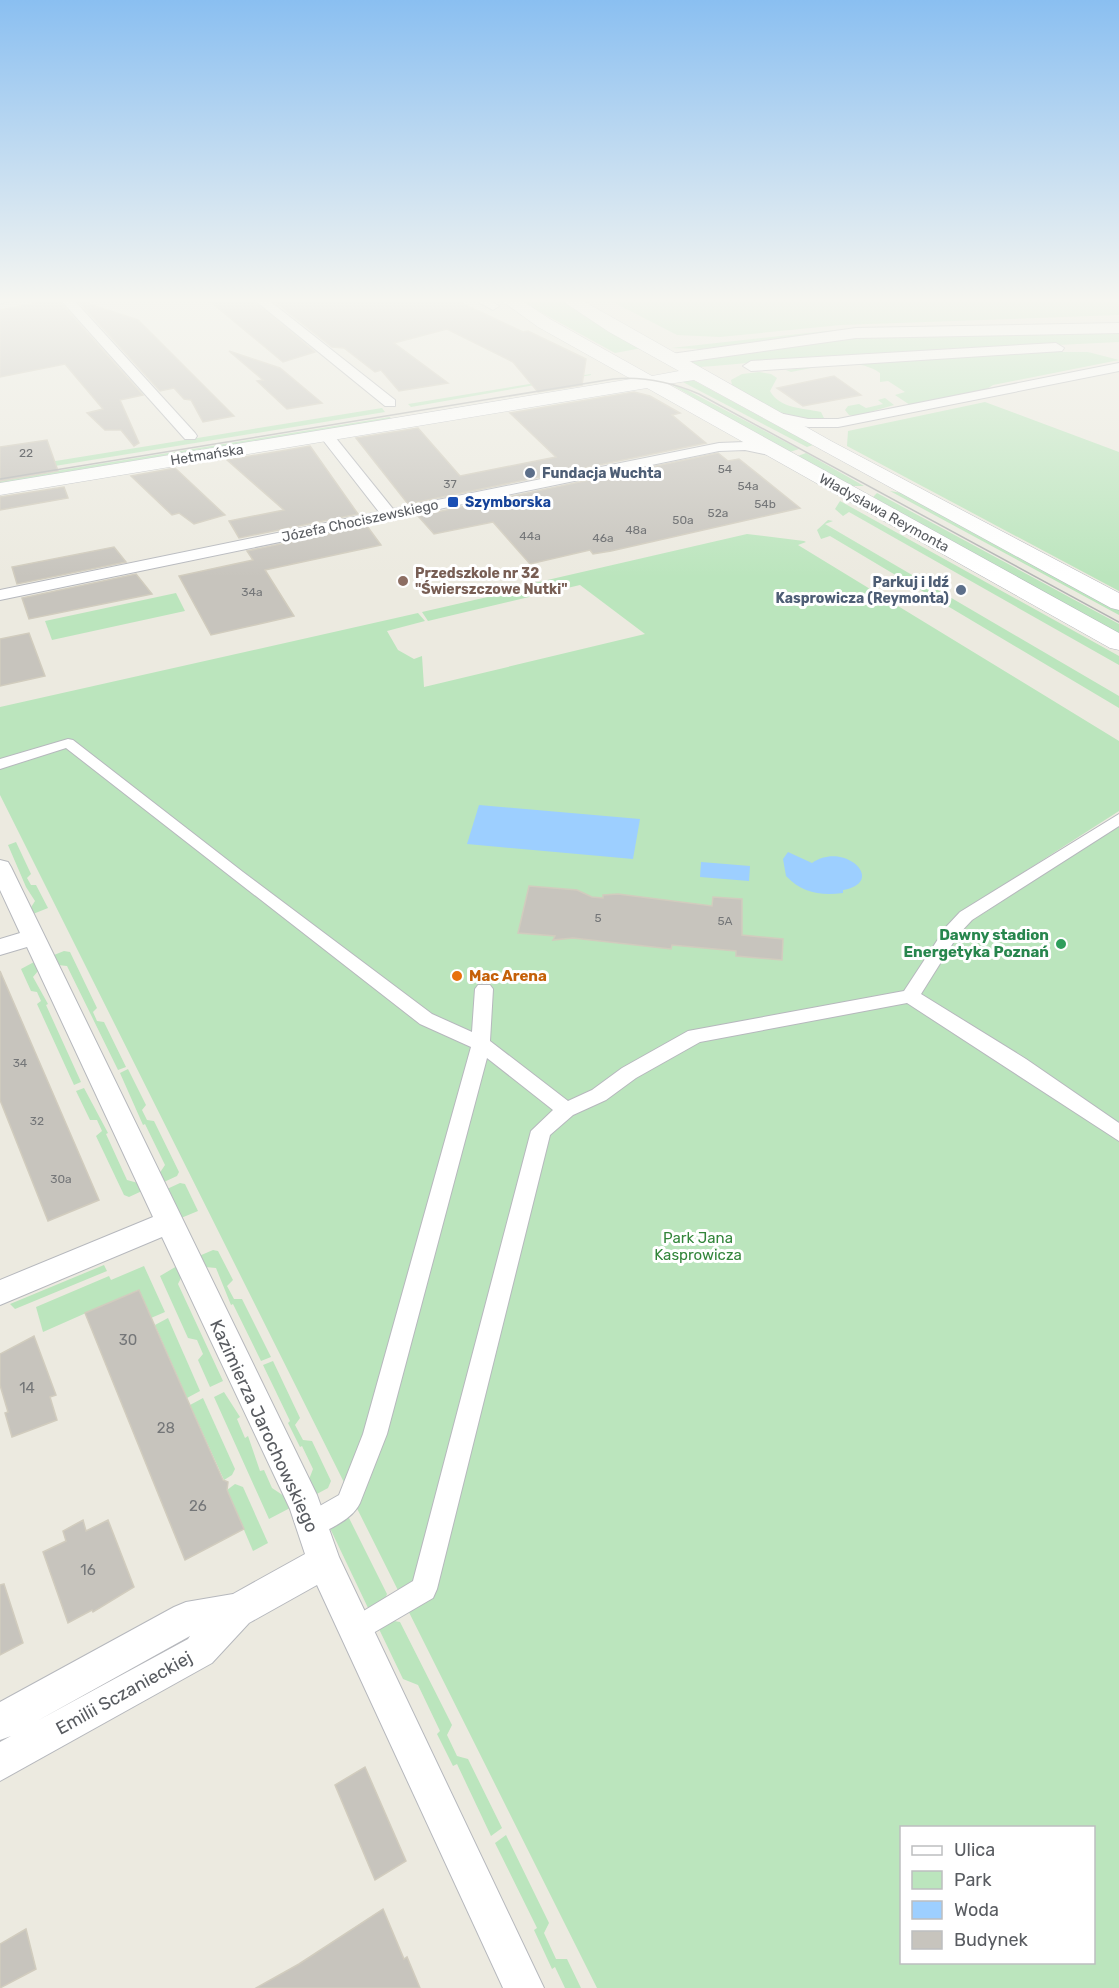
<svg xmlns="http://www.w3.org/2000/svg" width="1119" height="1988" font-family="Rubik,sans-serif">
<rect width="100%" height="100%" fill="#eceae0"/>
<g fill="#bbe5bd" fill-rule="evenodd">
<polygon points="515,298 559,298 642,348 615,353"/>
<polygon points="605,298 1119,298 1119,315 841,325 720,337 677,335"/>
<polygon points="845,329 847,331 702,349 671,348"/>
<polygon points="1119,331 1119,342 827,356 714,366 699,367 691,362 854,338"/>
<path d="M1037,352H1088L1119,360L993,385L982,392L910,405L895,395L905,392L888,381L880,382V373C855,355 818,367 791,372L786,370L876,360Z"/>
<path d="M759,372L771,374L777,378L770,391C780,409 803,408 821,412L824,418C796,429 755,400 732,385L731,380L742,374Z"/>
<polygon points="591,375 411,407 408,404 591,374"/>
<polygon points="691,379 813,445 807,447 679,380"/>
<polygon points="669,383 687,390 799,449 787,453"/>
<polygon points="885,398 894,405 856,416 849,415 845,410 848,406 859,404 866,408 883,404 878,400"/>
<polygon points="985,402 1119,452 1119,591 847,446 848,431"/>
<polygon points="382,408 385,412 0,475 0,470"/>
<polygon points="390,417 392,421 0,485 0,480"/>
<polygon points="806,453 864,486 849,486 795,457"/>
<polygon points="890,491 902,493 1119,610 1119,615"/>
<polygon points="877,493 1119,624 1119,636 873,497"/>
<polygon points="840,501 1119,656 1119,665 849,512 843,516 835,509"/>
<polygon points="828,520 833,521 825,524 1119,696 1119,708 830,536 821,539 817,530"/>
<path d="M747,534L804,541L806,542L798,545L1119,741V811L958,914L970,922L1119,825V1988H597L0,795V707L418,613L425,621L387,631L398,650L414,659L422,656L424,687L645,634L580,585L428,621L422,612L505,593L517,587ZM902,1828H1094V1962H902Z"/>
<polygon points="176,593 185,611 52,640 45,621"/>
<polygon points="16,842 31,874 27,878 31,885 36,885 48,908 33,914 30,909 35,901 26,887 8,845"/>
<polygon points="64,951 70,952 97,1008 93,1012 97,1021 104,1022 126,1067 118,1070 67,966 58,965 54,955"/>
<polygon points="34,962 38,971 33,977 48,1004 46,1005 81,1082 74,1085 37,1004 41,1001 37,992 31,991 21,969"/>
<polygon points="128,1069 146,1105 142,1110 147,1120 154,1121 179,1172 177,1176 164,1182 159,1174 165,1165 145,1124 143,1125 120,1073"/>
<polygon points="84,1088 108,1133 106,1134 127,1180 138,1183 142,1191 129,1197 124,1195 96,1136 102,1131 97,1120 90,1120 76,1091"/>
<polygon points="180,1183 185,1184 198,1211 181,1218 167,1189"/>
<polygon points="213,1250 218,1251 233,1280 227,1286 234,1299 242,1299 271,1357 261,1361 233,1304 231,1305 216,1268 205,1267 199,1256"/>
<polygon points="104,1265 107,1271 15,1309 10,1304"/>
<polygon points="144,1266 165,1312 151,1318 138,1290 43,1332 36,1307 109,1276 111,1280"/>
<polygon points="177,1266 182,1276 178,1284 223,1381 210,1387 198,1360 203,1354 197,1340 188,1338 160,1276"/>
<polygon points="168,1318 200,1391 187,1398 155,1325"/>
<polygon points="273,1361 300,1418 295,1425 303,1440 312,1441 331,1481 328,1488 315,1495 308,1482 313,1469 302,1446 300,1447 288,1423 290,1421 263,1365"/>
<polygon points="224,1392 240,1417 237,1419 245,1438 248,1436 260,1471 264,1470 272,1488 284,1496 290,1508 269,1519 214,1397"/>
<polygon points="203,1398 235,1469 232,1475 224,1480 190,1405"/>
<polygon points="235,1484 243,1487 268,1543 253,1551 227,1490"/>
<polygon points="347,1514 387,1594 384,1601 369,1610 328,1524"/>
<polygon points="394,1621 400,1622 452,1725 447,1735 457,1756 468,1759 502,1828 491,1836 457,1764 453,1766 437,1734 440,1731 418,1685 403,1679 379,1629"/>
<polygon points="506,1835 549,1923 544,1933 556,1959 567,1959 581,1988 565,1988 555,1967 552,1969 534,1930 537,1928 495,1843"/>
</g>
<g fill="#9dcfff">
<polygon points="479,805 640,819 633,859 467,844"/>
<path d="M788,852L812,863C844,840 888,882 843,890V893C821,896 802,893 786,876L783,859Z"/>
<polygon points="701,862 750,866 749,881 700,877"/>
</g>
<g fill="#c7c4bd" stroke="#d1ccbe" stroke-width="1.5">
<polygon points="206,298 250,298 315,352 283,362"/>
<polygon points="270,298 451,298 523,332 528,331 586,359 582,385 538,392 513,362 447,329 394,343 448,383 399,391 381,370 375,372 344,348 332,347"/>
<polygon points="57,299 143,395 120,400 139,443 134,446 121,430 105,430 87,413 103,409 65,364 0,377 0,310"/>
<polygon points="77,300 138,320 234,416 203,422 191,400 184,399 174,388 160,391"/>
<polygon points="229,351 280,368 322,403 287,409 257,381 263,380"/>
<polygon points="834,376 861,395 803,406 777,388"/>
<polygon points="634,392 650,396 680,413 672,415 706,443 408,504 356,438 418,428 460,476 556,457 510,413"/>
<polygon points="47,440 58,471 0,481 0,447"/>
<polygon points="310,446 358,514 239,538 229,521 284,510 227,460"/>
<polygon points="718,453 728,461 739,459 800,508 611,551 593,554 590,550 530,564 493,522 434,534 418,516"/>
<polygon points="175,468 225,515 194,524 179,513 172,515 131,476"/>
<polygon points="64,487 68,498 0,510 0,497"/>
<polygon points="367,526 381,545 265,570 294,616 211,635 179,576 253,560 247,551"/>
<polygon points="114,547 126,562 17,584 12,567"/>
<polygon points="136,574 152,594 29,619 22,598"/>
<polygon points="29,633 45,676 0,686 0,639"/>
<polygon points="529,886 577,890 592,897 603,898 603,895 618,894 712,906 713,897 742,899 742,935 783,939 782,960 736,956 736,951 672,945 671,949 573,938 553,940 555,936 518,933"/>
<polygon points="0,971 99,1200 48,1221 0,1100"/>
<polygon points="139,1290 223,1480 228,1482 227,1490 244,1529 185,1560 85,1313"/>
<polygon points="34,1336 56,1395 50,1397 57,1420 12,1437 5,1413 8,1412 0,1385 0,1354"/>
<polygon points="83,1520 86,1531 108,1520 134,1587 93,1612 92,1610 68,1623 43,1552 66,1541 63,1531"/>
<polygon points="4,1584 23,1643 0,1655 0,1585"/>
<polygon points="365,1767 406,1861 375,1880 335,1785"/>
<polygon points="383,1909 404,1959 407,1957 420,1988 256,1988 299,1964"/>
<polygon points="26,1929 36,1969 0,1988 0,1944"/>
</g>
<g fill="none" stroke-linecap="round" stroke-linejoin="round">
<defs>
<path id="pedestrian" d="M68,739L73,740L243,872L432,1014L472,1032L475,989L478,985H490L493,989L490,1041L568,1101L592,1090L622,1068L688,1031L904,991L946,927L960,912L1119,814V826L972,920L958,935L921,994L1026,1059L1119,1123V1141L907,1003L700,1042L636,1078L606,1100L573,1115L550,1135L437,1589L433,1598L356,1643L347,1639L343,1630L347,1621L413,1581L531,1131L553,1110L487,1058L387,1434L360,1503C353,1519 327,1531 311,1537L302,1534L299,1525L302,1516L339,1495L363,1434L471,1047L420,1024L66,748L0,769V759Z"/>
<g id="minor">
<polygon points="0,298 17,298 0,304"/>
<polygon points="59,298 72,298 195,433 197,436 195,439 185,439"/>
<polygon points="252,298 266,298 395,400 395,406 385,406"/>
<polygon points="471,298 487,298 499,306 493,310"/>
<polygon points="1119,363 1119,371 838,427 808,427 769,419 767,416 774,412 808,419 838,419"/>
<polygon points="326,431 331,432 393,509 719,443 745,442 779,449 781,452 774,456 745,450 719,451 0,600 0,590 379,512 319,435"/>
<path d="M0,860L8,862L11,867L317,1495L339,1557L544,1988H503L317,1585L249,1623L212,1663L0,1781V1742L11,1736L0,1740V1702L174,1607L186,1602L233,1594L305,1554L290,1509L162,1237L0,1305V1280L153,1217L27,947L0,955V939L20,933L0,890ZM190,1636L188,1639L37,1721Z"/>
</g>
<g id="tertiary">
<polygon points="1119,323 1119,333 856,338 671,364 663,359 671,354 856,328"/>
<polygon points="1056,343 1064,348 1062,351 751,371 743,366 751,361"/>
</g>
<polygon id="secondary" points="498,298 518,298 550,319 652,376 679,371 609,332 558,298 578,298 831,441 1119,593 1119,610 1111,608 694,380 668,384 1119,633 1119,650 1110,648 647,388 0,495 0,483 631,379 538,327"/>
</defs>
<use href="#pedestrian" stroke="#b6b8bd" stroke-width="2"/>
<use href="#minor" stroke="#b6b8bd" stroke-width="2"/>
<use href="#tertiary" stroke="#b6b8bd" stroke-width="2"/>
<use href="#secondary" stroke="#b6b9bf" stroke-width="1"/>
<use href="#pedestrian" fill="#fff" fill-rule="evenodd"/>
<use href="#minor" fill="#fff" fill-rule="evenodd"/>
<use href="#tertiary" fill="#fff" fill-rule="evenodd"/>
<use href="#secondary" fill="#fff" fill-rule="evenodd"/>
<path stroke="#b3b4b4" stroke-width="1.5" d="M0,479L613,379C644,376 671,382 699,394L1119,622"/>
</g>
<linearGradient id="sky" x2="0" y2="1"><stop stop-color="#8abff1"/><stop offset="0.52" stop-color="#f6f6f1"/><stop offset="1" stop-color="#f6f6f1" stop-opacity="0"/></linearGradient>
<rect width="1119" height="577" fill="url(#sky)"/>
<g fill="#5c6f8a" stroke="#fff" stroke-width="2">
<circle cx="530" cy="473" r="6"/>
<circle cx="961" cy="590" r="6"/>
</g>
<rect fill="#1a4fb4" stroke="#fff" stroke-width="2" x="447" y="496" width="12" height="12" rx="3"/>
<circle fill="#8d6e63" stroke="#fff" stroke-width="2" cx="403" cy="581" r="6"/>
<circle fill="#2e9e5b" stroke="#fff" stroke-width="2" cx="1061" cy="944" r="6"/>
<circle fill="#e8710a" stroke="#fff" stroke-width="2" cx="457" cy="976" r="6"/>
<g text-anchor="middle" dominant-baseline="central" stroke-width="6" stroke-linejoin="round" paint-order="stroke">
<g font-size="12" fill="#747678">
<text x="26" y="453">22</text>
<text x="725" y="469">54</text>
<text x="450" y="484">37</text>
<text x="748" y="486">54a</text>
<text x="765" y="504">54b</text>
<text x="718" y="513">52a</text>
<text x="683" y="520">50a</text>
<text x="636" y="530">48a</text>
<text x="530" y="536">44a</text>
<text x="603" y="538">46a</text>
<text x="252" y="592">34a</text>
<text x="598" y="918">5</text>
<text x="725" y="921">5A</text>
<text x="20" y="1063">34</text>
<text x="37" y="1121">32</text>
<text x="61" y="1179">30a</text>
</g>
<g font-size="14" fill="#595c61" stroke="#fff">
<text transform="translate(207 455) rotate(-9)">Hetmańska</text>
<text transform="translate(884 513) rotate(29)">Władysława Reymonta</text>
<text transform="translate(360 521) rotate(-12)">Józefa Chociszewskiego</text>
</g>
<g font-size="14" font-weight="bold" fill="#4e5e75" stroke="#fff" text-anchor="start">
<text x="542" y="473">Fundacja Wuchta</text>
<text x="949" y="582" text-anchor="end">Parkuj i Idź<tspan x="949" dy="16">Kasprowicza (Reymonta)</tspan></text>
</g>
<g font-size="14" font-weight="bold" fill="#164399" stroke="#fff" text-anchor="start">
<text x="465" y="502">Szymborska</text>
</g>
<g font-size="14" font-weight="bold" fill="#785e54" stroke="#fff" text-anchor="start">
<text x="415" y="573">Przedszkole nr 32<tspan x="415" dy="16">"Świerszczowe Nutki"</tspan></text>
</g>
<g font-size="15" font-weight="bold" fill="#27864d" stroke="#fff" text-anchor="end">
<text x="1049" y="935">Dawny stadion<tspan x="1049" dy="17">Energetyka Poznań</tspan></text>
</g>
<g font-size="15" font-weight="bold" fill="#c56008" stroke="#fff" text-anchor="start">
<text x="469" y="976">Mac Arena</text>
</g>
<g font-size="15" fill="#33863b" stroke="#fff">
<text x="698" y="1238">Park Jana<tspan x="698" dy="17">Kasprowicza</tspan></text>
</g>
<g font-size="15" fill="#747678">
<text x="128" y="1340">30</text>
<text x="27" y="1388">14</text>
<text x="166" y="1428">28</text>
<text x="198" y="1506">26</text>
<text x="88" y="1570">16</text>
</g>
<g font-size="18" fill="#595c61" stroke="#fff">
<text transform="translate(264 1426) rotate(65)">Kazimierza Jarochowskiego</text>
<text transform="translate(124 1693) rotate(-29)">Emilii Sczanieckiej</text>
</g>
</g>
<rect x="900" y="1826" width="195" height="138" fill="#ffffff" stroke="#bdbec0" stroke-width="1.5"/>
<rect x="912" y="1846" width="30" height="9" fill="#ffffff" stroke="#bdbec0" stroke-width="1.5"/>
<text x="954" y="1856" font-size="18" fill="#595c61">Ulica</text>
<rect x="912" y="1871" width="30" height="18" fill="#bbe5bd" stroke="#bdbec0" stroke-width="1.5"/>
<text x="954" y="1886" font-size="18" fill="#595c61">Park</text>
<rect x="912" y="1901" width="30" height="18" fill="#9dcfff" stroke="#bdbec0" stroke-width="1.5"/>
<text x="954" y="1916" font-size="18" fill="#595c61">Woda</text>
<rect x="912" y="1931" width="30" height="18" fill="#c7c4bd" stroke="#bdbec0" stroke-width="1.5"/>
<text x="954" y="1946" font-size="18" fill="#595c61">Budynek</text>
</svg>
